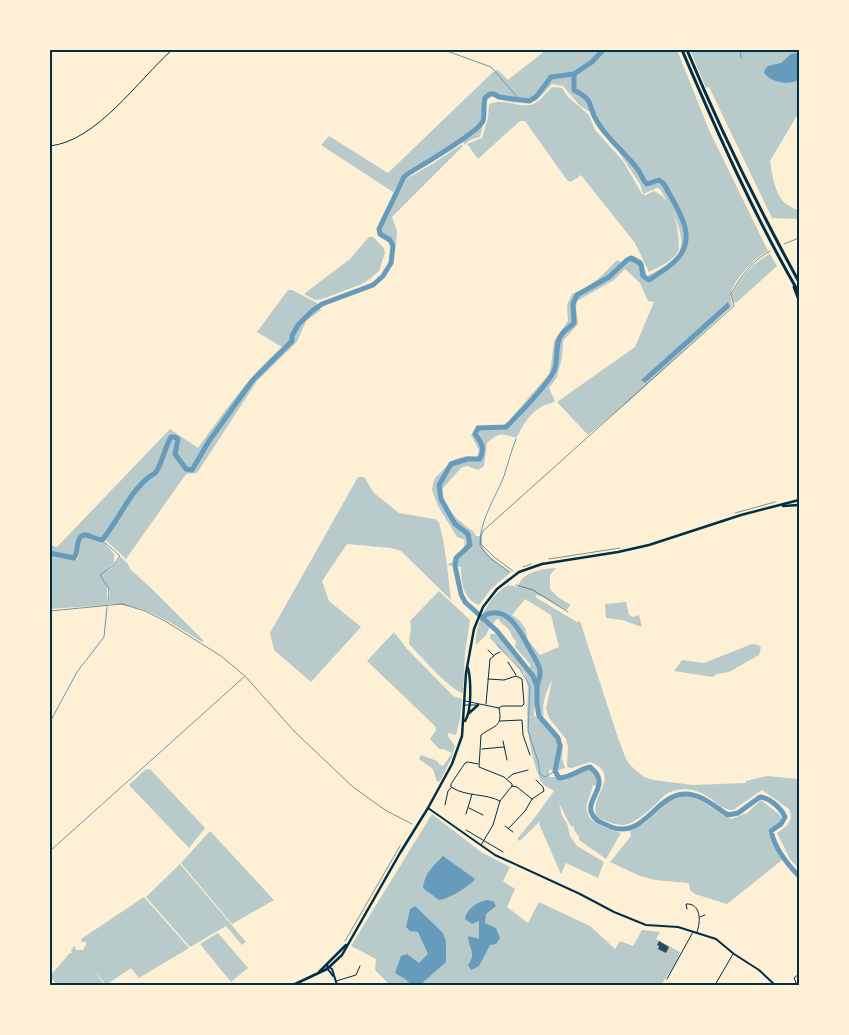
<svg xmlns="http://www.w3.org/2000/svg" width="849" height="1035" font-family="'Source Sans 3',sans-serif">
<rect width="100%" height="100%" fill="#fdf0d5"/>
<g fill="#b9caca" fill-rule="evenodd">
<path d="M546,50H677L709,130L768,251C756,257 733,280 731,294C730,298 732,303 732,306L630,400L588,435L557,402L635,347L654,302L648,301L640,283L625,269L614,280L577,301L576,307L578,324L563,341L562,358L557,377L549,388L555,401C550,405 546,403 541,407C528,415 524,424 516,438C501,433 499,432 487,443L484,466L478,470L467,466L461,468L443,488C440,508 460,522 474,532L476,536H481C479,553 499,563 511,572L491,589L479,605C463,599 461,582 461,567L447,565L451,600L401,551L391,548L347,544L322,581L329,601L361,627L311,682L274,650L270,633L358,477H364L374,493L399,513L435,519L439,522L443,539L447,565C455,561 465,551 465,540L457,537L438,506L432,490L433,483L435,478L453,460L466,456L477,457L479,450L471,435C478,423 495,429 506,424L549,374L551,365L554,341L568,321L567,305L572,294C589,289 605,273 617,260L622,263L634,256L642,260L647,276C656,271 668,266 675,259C692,241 670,206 660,189L657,188L643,194L640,184L616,148L590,112L580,106L563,86L552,84C547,89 543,95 537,99C526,106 501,102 490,95C484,102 484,127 480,137L470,140L464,145L463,140L456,142L407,171L393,192L321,145L329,136L388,173L493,72L498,70L508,80Z"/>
<path d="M690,50H799V112L770,161C772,174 774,189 782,200C786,205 793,208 799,211V219L772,218L709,87L706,88Z"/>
<path d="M552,87L562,88L567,96L589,115L595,130L623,161L642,194L646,195L654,191C675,200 679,230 679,250C672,262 661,266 649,272L635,243L581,175L571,182L567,180L525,121H520L478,159L467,144L482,138L488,118L489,104C502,98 516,107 530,105C538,104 546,93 552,87Z"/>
<polygon points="461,145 463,146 392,217 397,231 396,245 394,244 392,240 382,234 380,230 406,179 434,163"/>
<polygon points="369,237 373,237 383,247 385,253 379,271 371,278 362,284 322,299 315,300 304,294 350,259"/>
<path d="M770,254L777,266L736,303L733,301L732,294C743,275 751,264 770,254Z"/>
<path d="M288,290H292L317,303L321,310L306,321L297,342L257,381L197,473L186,474L126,559C114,548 98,528 79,536L75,546V554L73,557L50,552V545L57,547L170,429L198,448C224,412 249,376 282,347L257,332Z"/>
<path d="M82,537C90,536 96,544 104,542L114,554V563L106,572L112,568L121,557L128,564L130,569L152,589L204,641L202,642C173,624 144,603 109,604L110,591L107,587V605L50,609V554L76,560L78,559L80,540Z"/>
<path d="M556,568L550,575V589L559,598L571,605L566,610L543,597L537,595L535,597L577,622L580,621L618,738L626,759L631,766L644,777L653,780L693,785L746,783V781L767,776L799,779V869L790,859L777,833C786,827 795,821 789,809L762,790L733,810C714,810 708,785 677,790C669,791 663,796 658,802C651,809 633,825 623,825C614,825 606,821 597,817C587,797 624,775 590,762L572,768L567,767L568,747L566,739L549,718L546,709L552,680C547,690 541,704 544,716L541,714L535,704L534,716L527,717L528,688L525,674L511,658L500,649L490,638V634H502C505,643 507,640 512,647C518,654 520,665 530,669V664L515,647L516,641C512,638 512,634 509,630C505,625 500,624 498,618L490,627L486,635L476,645C474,624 490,595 508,585L518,587C522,572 541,569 556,568ZM525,599L551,615L559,647L540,655L528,640L525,628L519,620L512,615Z"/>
<path d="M439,591L470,620L465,653L463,693C452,692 419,654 409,644L411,626L410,621Z"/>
<polygon points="626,602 629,615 633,617 639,615 642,627 622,620 606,618 605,604"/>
<polygon points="394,632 407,649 453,696 462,699 460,719 456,735 448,733 448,736 455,746 452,757 440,781 437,782 433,769 419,759 421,755 437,761 440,765 443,766 452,753 443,749 439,749 430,739 436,730 435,726 367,661"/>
<polygon points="752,644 758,645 761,647 759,655 729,672 717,674 713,677 674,671 682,660 704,663"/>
<path d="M534,716C548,720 551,738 563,745L562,759L565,768L559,770H549V777H556L565,781L579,771L589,768L597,774L598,783L595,786L593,785C592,792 588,798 587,804C583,823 609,829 621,833L606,859L579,840V837L574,830V826L572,827L569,823L559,803L562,816L567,823L570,836L577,846L604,862L598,878L566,863L561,874L539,824L540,821L520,841L517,839L536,816L554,791C551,788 547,788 544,785C535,777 527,731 527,718Z"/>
<polygon points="150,769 205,828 189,848 129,785 145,770"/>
<path d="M682,796C705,797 712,811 731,819L747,813L761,800L781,816L780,822L768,832L782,860L727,904L695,894L690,890L689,883L655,880L640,876L610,862L631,836L630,831L645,823L672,799Z"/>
<polygon points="432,814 481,852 510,867 503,881 515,889 507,907 528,923 539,902 590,926 615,949 620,941 633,946 642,930 660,932 656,939 680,952 675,964 661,985 390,985 375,970 376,959 351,946"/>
<polygon points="210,831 274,900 232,924 181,863"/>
<polygon points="180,864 246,942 242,945 226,926 190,947 146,897"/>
<polygon points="144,897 189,948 139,978 131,968 106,985 96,972 104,985 57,985 50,976 70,953 72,953 71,951 74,946 75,946 76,950 83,950 86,945 86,942 82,942 81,939"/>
<polygon points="218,933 248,968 231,982 200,944"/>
</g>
<g fill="#669bbc">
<path d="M796,53L799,54V80C788,85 772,83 764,73L765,69L768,66L781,63L791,54Z"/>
<polygon points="728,302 730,307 645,383 641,380"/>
<path d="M443,856L475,879C469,887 448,899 439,900L423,888C424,874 434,865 443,856Z"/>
<path d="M487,900L493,901L496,906L486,914L485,923L496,928L500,938L496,944L490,945L479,966L471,970L468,965C477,952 469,951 468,936L479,939V921L472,924L465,919C467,908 477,902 487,900Z"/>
<polygon points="415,906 443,933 446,941 446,962 420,985 412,985 405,979 395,973 401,956 407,954 419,963 428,954 418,932 410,931 406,927 410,909"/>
</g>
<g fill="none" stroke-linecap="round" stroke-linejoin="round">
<g stroke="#669bbc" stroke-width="1">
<polyline points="444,50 491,67 519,99"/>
<polyline points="740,50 741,58"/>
<polyline points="102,540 120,556 113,566 100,575 109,589 108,604"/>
<path d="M509,572L490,558L480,546C479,521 495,499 504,476C508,464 511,451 516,439"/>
<polyline points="497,645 520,669 530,686 528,731 538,761 540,774 545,777 555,771"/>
<polyline points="50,722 77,672 104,637 107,607"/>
<polyline points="50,851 244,677"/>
</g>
<g stroke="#669bbc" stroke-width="5">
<path d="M574,74V90C597,102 586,105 598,123C609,141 627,154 639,171C642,176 643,181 647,184L659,180L664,184C677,209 700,237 675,261C668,268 658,274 649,280L643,276L641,264L631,258L627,260L609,277L577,295L573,304L574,323C570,327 565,330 562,334C554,343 559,360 554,371C546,387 520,413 506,427L478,428L475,434C482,443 485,448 480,459H468L451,464L439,485L441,499L455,524L468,534L470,545L456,558L455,566L461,594L465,602L497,631L533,676L537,686V704L539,716L558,738L560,746L555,771L559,778C571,778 579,769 590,767C616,787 576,802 597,820C601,823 607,825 611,827C644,839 656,795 684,794C700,793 715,807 728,815L738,813L760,797C770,798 781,808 785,817L781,824L771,831C775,848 787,864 799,876"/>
<path d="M50,553L74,558C79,552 75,534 86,535C91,536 96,539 102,540C119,520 128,494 149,477C151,475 153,475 155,473C161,468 165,446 171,437H175L178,439L175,454L186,469L192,470L209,441L252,381L292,341V336L298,325L312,311L322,304L373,285L383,276L391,263L393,246L390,240L380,234L379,229L404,177L409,173C422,165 478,133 483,121C485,114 483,105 485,98L490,94H494L499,97L529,101L536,97L551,77L574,74L592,62L603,50"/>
<path d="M483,619L485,615C510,604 522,636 532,653C535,659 539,664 540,671C541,676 538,681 537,686"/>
</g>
</g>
<polygon fill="#264d5e" points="659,941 669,947 666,953 658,949 659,946 657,945"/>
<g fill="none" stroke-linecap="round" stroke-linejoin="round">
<g stroke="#003049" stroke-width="0.5">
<polyline points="784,244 799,238"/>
<polyline points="735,513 775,502"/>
<polyline points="549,559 620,548"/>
<polyline points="523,567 531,564"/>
<path d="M513,571L494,557L481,544V536L483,531L734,306L731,294C741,276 752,261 770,251"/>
<polyline points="516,585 533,590 568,612"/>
<polyline points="50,611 122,604 145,611 165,621 221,656 245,676 294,731 353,787 385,810 412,824"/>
<polyline points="345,941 400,846"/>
</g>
<g stroke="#003049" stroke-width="1">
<path d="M50,146C97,141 138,80 172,50"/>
<polyline points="494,655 500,652"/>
<polyline points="508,662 516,675"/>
<polyline points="488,679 504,680 516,676 522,679 524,704 522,706 502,706 499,708"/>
<path d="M465,701L499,708C503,728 494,725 481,735L479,767L504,777L512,784V786"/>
<polyline points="486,704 490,659 494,656 488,650"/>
<polyline points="465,705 476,705"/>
<polyline points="500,721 522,720 523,735 530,755"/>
<polyline points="503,741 507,760"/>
<polyline points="482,749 504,747"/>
<path d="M478,764L468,762L465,763L451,784V787C466,797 485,793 500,801"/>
<polyline points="508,778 513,774 528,770"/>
<polyline points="512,786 517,787 532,799"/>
<polyline points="445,805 448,791 451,788"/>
<polyline points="469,808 483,815"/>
<polyline points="466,814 472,794"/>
<polyline points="505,826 513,832"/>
<polyline points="508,829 525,811 532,799 544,791 543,787 536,780"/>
<polyline points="466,830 503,852"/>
<polyline points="481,845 493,825 500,801 512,786"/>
<path d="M687,909L686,904C701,903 701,921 697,932"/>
<polyline points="700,917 705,915"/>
<polyline points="667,979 693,932"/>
<polyline points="336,981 356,975 360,966"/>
<polyline points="715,985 733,954"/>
<polyline points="797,985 794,978 799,974"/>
</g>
<polyline stroke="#003049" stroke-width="2" points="428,808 495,855 580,894 614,912 646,925 678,927 716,939 734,954 759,970 775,985"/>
<g stroke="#003049" stroke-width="2">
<polyline points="326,965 332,969 337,985"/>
<polyline points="327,968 333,976"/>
</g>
<g stroke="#003049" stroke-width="2.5">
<polyline points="783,506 799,505"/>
<polyline points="468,714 478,705"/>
<path d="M465,721C472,711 471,680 468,668"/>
<polyline points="319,972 346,945"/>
<polyline points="293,985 327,969 342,955 400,853 428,808 452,764 462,736 466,673 474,629 483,607 497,589 519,572 542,564 618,552 649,545 741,515 799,500"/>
</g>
<g stroke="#003049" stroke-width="3">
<path d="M682,50C717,132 754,215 799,293"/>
<path d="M687,50C720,129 758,207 799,282"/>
<polyline points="794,287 799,300"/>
</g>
</g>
<rect width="849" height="1035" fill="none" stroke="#fdf0d5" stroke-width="102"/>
<rect x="51" y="51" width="747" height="933" fill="none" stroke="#003049" stroke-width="2"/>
</svg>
